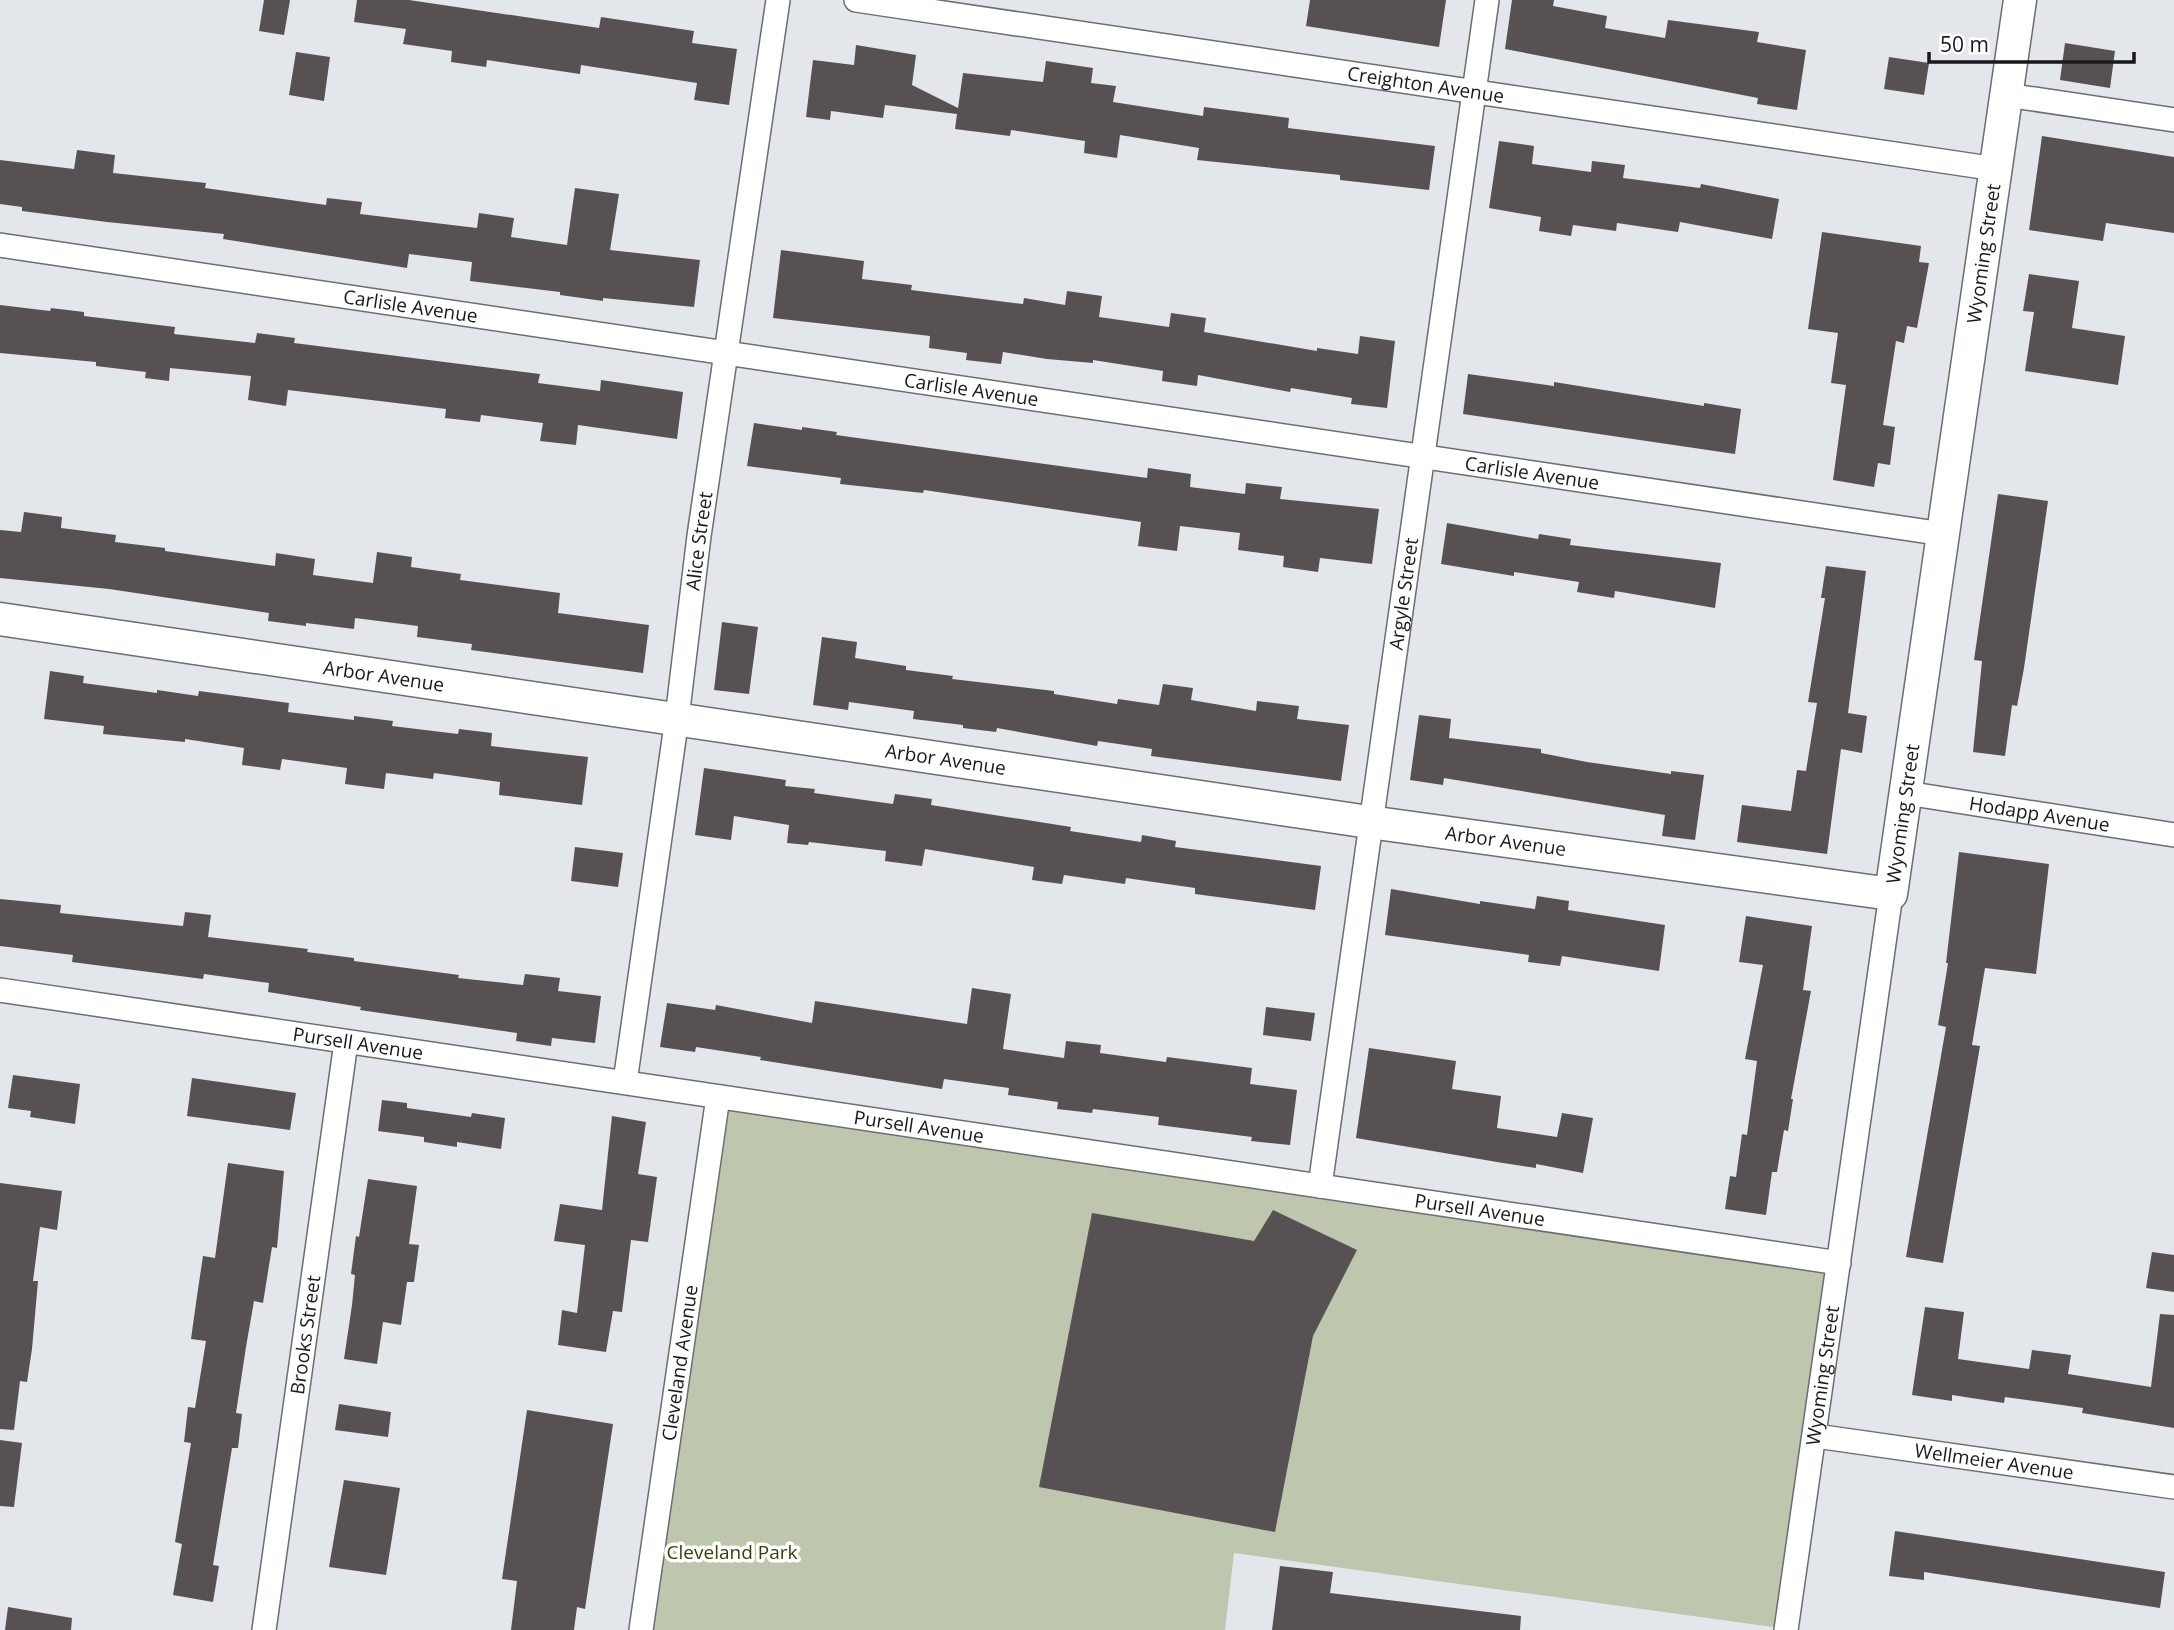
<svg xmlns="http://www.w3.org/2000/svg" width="2174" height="1630" font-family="'Open Sans',sans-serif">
<rect width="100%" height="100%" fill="#e3e7ec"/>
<polygon fill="#bec6ad" points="718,1097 1839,1263 1787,1629 1234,1553 1225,1630 641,1630"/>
<g fill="#575154">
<polygon points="264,0 290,0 284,35 259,31"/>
<polygon points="357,0 409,0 599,28 601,17 694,31 692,43 737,49 729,105 694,100 697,83 581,65 580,74 487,60 486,67 451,62 452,51 403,44 406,29 354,22"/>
<polygon points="1310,0 1446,0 1439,47 1306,26"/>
<polygon points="1512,0 1554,0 1553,6 1607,16 1605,28 1665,38 1668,20 1759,32 1757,42 1806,50 1797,110 1757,104 1758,98 1505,49"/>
<polygon points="2065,43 2115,51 2110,88 2060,80"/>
<polygon points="856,45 916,55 912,85 958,108 963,73 1043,82 1046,61 1093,68 1091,83 1116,86 1113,102 1203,116 1204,107 1289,118 1288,128 1435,146 1429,190 1340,180 1340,175 1197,160 1199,148 1120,135 1117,158 1084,153 1085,141 1011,130 1010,136 955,129 957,114 885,105 883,118 831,111 830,120 806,117 813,60 854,65"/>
<polygon points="296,52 330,57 324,101 289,95"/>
<polygon points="1889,57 1929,63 1924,95 1884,89"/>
<polygon points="2042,136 2174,157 2174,233 2106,223 2103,241 2029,230"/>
<polygon points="1499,141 1534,146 1532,164 1591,172 1592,161 1625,165 1623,178 1700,188 1701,184 1779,199 1772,239 1680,222 1678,232 1617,223 1616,231 1573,225 1571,236 1539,231 1541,217 1489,208"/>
<polygon points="77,150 115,155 113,173 206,183 205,188 326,205 327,198 362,202 360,214 477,228 479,213 514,218 511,237 567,245 575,188 619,194 610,250 700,260 694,307 603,298 603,301 560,295 560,292 470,281 472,262 409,254 407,268 223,239 224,234 107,222 22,211 22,207 0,204 0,160 74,169"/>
<polygon points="1822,232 1921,246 1919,262 1929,263 1917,328 1907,326 1904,343 1896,341 1883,425 1895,427 1890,465 1878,463 1874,487 1833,480 1846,385 1831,383 1838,333 1808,329"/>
<polygon points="781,250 864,261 862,279 912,285 911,290 1023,304 1024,298 1065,305 1067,291 1102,296 1099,317 1169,327 1171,313 1206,318 1204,332 1317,351 1317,348 1358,354 1360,336 1395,341 1387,408 1351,404 1352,398 1291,388 1290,392 1198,375 1197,386 1162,381 1163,371 1093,360 1093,363 1047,359 1003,352 1001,364 966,360 967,353 929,348 930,336 773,318"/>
<polygon points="2029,274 2079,281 2072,328 2125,336 2118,385 2025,371 2034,312 2023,311"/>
<polygon points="0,305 50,311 51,308 84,312 84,316 175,327 174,334 255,343 257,333 295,338 294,343 540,374 538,383 600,391 601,380 683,392 677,439 578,425 576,445 540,441 543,423 481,415 480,422 445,418 446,409 288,390 286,406 248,400 251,376 170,368 169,381 145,378 146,372 96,366 96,362 0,353"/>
<polygon points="1468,374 1554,386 1554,382 1704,406 1704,403 1741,409 1735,454 1463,414"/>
<polygon points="754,423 802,430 802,427 837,432 836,435 1147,478 1148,468 1191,474 1190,487 1245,494 1246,483 1282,487 1280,499 1379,509 1372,564 1320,558 1318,572 1283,567 1284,556 1238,550 1240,533 1180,526 1177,551 1138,546 1141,522 924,490 923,493 840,484 841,478 747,466"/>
<polygon points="1998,494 2048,501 2024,668 2017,706 2012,705 2005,756 1973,752 1982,661 1974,660"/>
<polygon points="24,512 62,517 61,528 116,535 115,542 165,548 165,551 275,566 276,553 315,559 313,575 373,583 377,552 412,557 411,567 461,574 460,580 560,593 558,613 649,625 643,673 471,650 472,644 417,637 418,626 355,618 354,629 306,623 306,626 268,621 269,613 109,589 0,578 0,530 21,532"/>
<polygon points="1447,523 1538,539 1539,534 1571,539 1570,545 1721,563 1715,608 1615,591 1614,598 1577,592 1579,582 1514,572 1514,576 1441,564"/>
<polygon points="1826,566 1866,571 1848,713 1867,716 1862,753 1841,749 1827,854 1737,842 1742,805 1791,811 1797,770 1806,771 1817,703 1808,702 1825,598 1821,598"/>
<polygon points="722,622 758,627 749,694 714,690"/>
<polygon points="822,637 857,642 855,658 906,666 906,670 953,676 952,679 1054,691 1054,694 1117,704 1118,699 1159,705 1163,684 1193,688 1191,700 1256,711 1257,701 1299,706 1297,719 1349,725 1341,781 1151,756 1152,749 1098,741 1097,746 997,728 996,732 963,728 963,725 913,719 914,711 849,702 848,710 813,705"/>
<polygon points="50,671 84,676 83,683 157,693 157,690 198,696 199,691 289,703 288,712 354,720 354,716 393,721 392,726 458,734 459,729 492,733 491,746 588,757 582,805 499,795 500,782 434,773 433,779 386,773 384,789 345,784 347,768 282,759 280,770 242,765 244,748 185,739 185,742 103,734 104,726 44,719"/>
<polygon points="1419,715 1451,719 1449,738 1541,749 1541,753 1587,762 1671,774 1671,771 1704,775 1695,840 1662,836 1665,815 1444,778 1443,785 1410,780"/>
<polygon points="704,768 786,780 785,786 815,789 814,793 893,804 895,794 932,799 931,805 1071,827 1070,831 1141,842 1142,835 1176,841 1175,847 1321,866 1315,910 1195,894 1195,888 1126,878 1125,884 1064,875 1062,884 1032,880 1034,867 925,849 922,866 885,861 886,851 809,842 808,845 787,843 789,825 734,816 731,840 695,835"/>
<polygon points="575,847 623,853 618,887 571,881"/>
<polygon points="1959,852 2049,864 2036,974 1985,968 1972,1045 1980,1046 1943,1263 1906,1257 1946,1027 1938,1025 1948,963 1946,963"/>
<polygon points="1391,889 1480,904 1480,901 1535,909 1537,896 1569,901 1568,910 1665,925 1659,971 1562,956 1560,966 1528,962 1529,955 1385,935"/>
<polygon points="0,899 61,905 60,913 183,926 185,912 211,915 208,937 308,949 307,952 354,958 354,961 459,975 458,978 523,985 525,974 560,978 558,991 601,996 595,1043 552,1038 551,1046 516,1041 517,1033 360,1010 361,1007 268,992 269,983 204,974 203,979 72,962 73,955 0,946"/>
<polygon points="1746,916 1812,926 1803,990 1811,991 1791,1099 1793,1099 1788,1131 1784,1130 1777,1172 1772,1172 1766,1215 1725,1209 1730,1176 1736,1177 1742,1134 1747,1135 1757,1061 1745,1059 1763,965 1739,962"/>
<polygon points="972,988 1011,994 1003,1049 1064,1058 1066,1041 1101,1045 1100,1053 1166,1062 1167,1057 1252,1068 1250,1084 1297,1090 1290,1145 1251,1141 1252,1137 1158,1125 1159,1117 1093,1109 1092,1113 1057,1109 1058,1102 1008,1095 1009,1088 944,1079 942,1089 760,1060 761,1057 696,1047 695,1052 660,1047 667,1003 715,1010 716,1005 812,1023 815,1001 967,1024"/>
<polygon points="1266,1007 1315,1013 1311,1041 1263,1035"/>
<polygon points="1369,1048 1456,1061 1452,1089 1501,1096 1497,1128 1557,1137 1562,1113 1593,1118 1583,1173 1536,1164 1536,1168 1503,1163 1356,1138"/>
<polygon points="13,1075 80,1084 75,1124 30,1117 31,1111 8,1108"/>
<polygon points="192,1078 296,1093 290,1130 187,1116"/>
<polygon points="382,1100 407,1103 407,1108 471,1117 472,1113 505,1118 501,1149 457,1142 457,1147 424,1142 424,1137 378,1131"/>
<polygon points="612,1116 646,1122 638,1174 657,1177 648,1242 631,1240 622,1312 613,1311 606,1352 558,1345 562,1310 577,1313 585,1245 554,1241 560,1204 602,1210"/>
<polygon points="228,1163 284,1171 277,1248 272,1247 263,1303 254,1301 246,1347 236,1413 242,1414 238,1448 232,1448 213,1565 219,1566 213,1602 173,1595 182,1544 175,1542 191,1443 184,1442 188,1407 195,1408 206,1341 191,1339 197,1296 203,1256 215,1258"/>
<polygon points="368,1179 417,1186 409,1244 419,1245 414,1282 407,1282 401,1325 383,1322 377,1364 344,1359 352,1305 355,1275 351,1274 356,1236 359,1237"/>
<polygon points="0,1183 62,1191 57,1230 40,1227 33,1281 38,1281 32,1349 27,1382 20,1381 14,1430 0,1429"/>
<polygon points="1273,1210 1357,1250 1313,1336 1275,1532 1039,1487 1092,1213 1254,1241"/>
<polygon points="2152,1252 2174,1255 2174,1292 2146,1288"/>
<polygon points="1925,1307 1964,1312 1958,1359 2029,1369 2032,1350 2071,1355 2068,1374 2151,1387 2160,1314 2174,1315 2174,1428 2082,1413 2083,1408 2005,1397 2004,1403 1952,1395 1952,1401 1912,1395"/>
<polygon points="339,1404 391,1412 388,1437 335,1430"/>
<polygon points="527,1410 613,1424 585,1609 577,1607 574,1630 511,1630 517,1581 502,1579"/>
<polygon points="0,1440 22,1443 14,1507 0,1506"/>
<polygon points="344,1480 400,1488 386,1575 329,1567"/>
<polygon points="1895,1531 2165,1572 2160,1608 1924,1572 1924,1580 1889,1576"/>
<polygon points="1280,1566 1333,1572 1330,1593 1521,1616 1520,1630 1272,1630"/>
<polygon points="8,1607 72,1618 71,1630 5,1630"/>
</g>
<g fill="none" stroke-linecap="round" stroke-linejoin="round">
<defs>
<g id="street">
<path id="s1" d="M856,0L1996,169"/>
<polyline points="2007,95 2174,120"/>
<path id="s2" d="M0,245L1943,534"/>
<path id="s3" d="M1906,793L2174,835"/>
<path id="s4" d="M0,990L1839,1263"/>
<path id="s5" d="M625,1082L677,718L699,536L778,0"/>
<path id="s6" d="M1320,1186L1487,0"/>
<path id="s7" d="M1816,1436L2174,1487"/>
<path id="s8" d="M264,1630L346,1042"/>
<path id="s9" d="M641,1630L718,1097"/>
<path id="s10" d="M1786,1630L1891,894"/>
</g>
<g id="secondary">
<path id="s11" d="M0,619L1369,822L1891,894L2020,0"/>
</g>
</defs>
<use href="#street" stroke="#6a6e72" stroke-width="26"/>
<use href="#secondary" stroke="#6a6e72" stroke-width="35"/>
<use href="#street" stroke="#fff" stroke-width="23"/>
<use href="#secondary" stroke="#fff" stroke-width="32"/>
</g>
<g text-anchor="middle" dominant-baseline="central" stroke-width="7" stroke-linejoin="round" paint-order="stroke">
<g font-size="19" fill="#18191b" stroke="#fff">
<text stroke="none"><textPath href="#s1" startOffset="576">Creighton Avenue</textPath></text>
<text stroke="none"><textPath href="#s11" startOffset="2558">Wyoming Street</textPath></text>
<text stroke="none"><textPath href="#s2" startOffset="415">Carlisle Avenue</textPath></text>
<text stroke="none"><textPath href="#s2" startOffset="982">Carlisle Avenue</textPath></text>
<text stroke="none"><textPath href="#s2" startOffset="1549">Carlisle Avenue</textPath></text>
<text stroke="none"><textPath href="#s5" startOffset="546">Alice Street</textPath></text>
<text stroke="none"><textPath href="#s6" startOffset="598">Argyle Street</textPath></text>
<text stroke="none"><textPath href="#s11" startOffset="388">Arbor Avenue</textPath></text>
<text stroke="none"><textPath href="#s11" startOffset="956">Arbor Avenue</textPath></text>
<text stroke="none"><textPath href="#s3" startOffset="135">Hodapp Avenue</textPath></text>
<text stroke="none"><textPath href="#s11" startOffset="1992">Wyoming Street</textPath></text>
<text stroke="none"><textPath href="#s11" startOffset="1522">Arbor Avenue</textPath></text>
<text stroke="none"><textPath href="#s4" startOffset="362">Pursell Avenue</textPath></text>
<text stroke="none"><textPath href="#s4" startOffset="929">Pursell Avenue</textPath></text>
<text stroke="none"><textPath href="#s4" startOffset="1496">Pursell Avenue</textPath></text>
<text stroke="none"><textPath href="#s8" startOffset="298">Brooks Street</textPath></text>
<text stroke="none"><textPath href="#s9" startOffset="270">Cleveland Avenue</textPath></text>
<text stroke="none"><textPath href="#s10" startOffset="257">Wyoming Street</textPath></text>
<text stroke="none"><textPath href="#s7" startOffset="180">Wellmeier Avenue</textPath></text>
</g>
<g font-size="19" fill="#354109" stroke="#fff">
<text x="732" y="1552">Cleveland Park</text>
</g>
</g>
<path d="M1929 52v10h205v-10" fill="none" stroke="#18191b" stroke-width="3.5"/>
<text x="1940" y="52" font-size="21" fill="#18191b" stroke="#ffffff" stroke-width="5" paint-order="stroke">50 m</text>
</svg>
